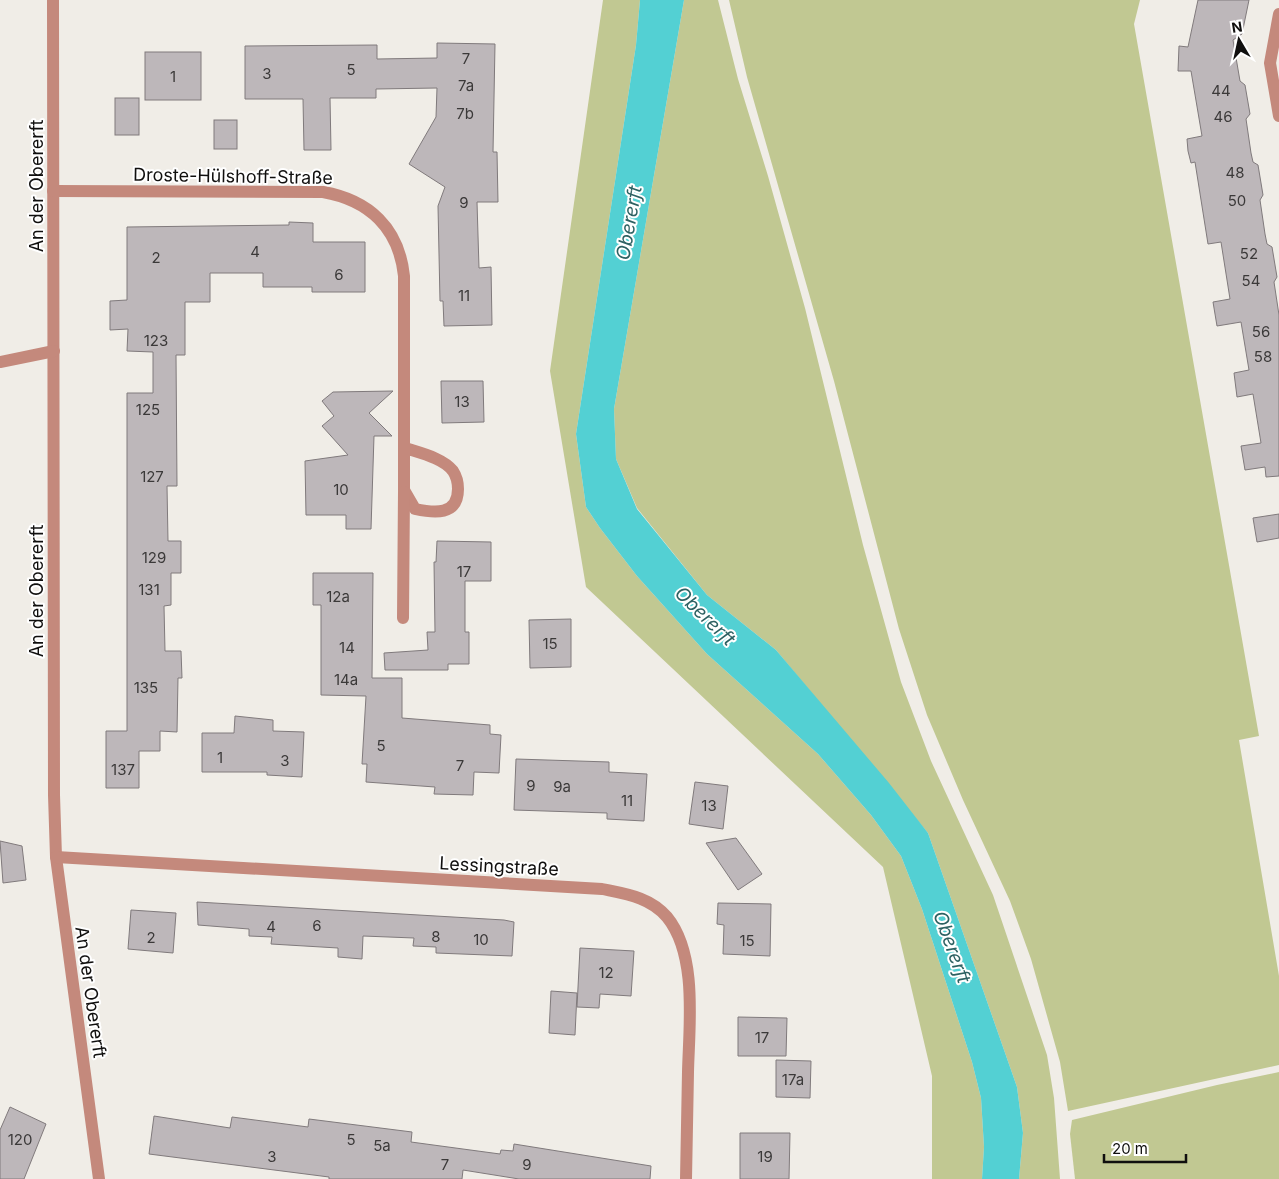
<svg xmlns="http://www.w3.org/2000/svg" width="1279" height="1179" font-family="Inter,sans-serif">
<rect width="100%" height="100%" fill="#f0ede7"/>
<g fill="#c1c892">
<polygon points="603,0 640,0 636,45 576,434 586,507 600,528 637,576 707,654 818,754 871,815 901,856 922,909 972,1062 981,1098 984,1147 982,1179 932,1179 932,1076 883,867 586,587 550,371"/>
<polygon points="684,0 718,0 738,79 768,176 805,308 863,545 901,682 931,761 993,895 1047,1055 1054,1098 1060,1179 1019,1179 1023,1133 1017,1087 928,833 776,650 707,595 637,508 616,459 614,409"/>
<polygon points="729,0 1140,0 1134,24 1259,736 1239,740 1279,976 1279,1065 1068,1111 1060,1062 1031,959 1010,901 963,800 927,715 899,629 834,381 747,77"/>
<polygon points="1279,1072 1279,1179 1075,1179 1070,1134 1072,1120 1217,1085"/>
</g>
<polygon fill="#53d0d3" points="640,0 684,0 614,409 616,459 637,509 707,595 776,650 889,783 928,833 1017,1087 1023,1133 1019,1179 982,1179 984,1147 981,1098 972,1062 922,909 901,856 871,815 818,754 707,654 637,576 600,528 586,507 576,434 636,45"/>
<g fill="#bdb7ba" stroke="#807a7c">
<polygon points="1198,0 1249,0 1242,34 1233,40 1240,81 1245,85 1250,114 1246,119 1251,153 1253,162 1258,165 1263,195 1260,200 1265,234 1267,244 1272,247 1277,277 1274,282 1279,315 1279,476 1266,477 1265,467 1245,470 1241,446 1261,443 1253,394 1237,397 1234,373 1249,370 1241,322 1217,326 1213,302 1230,299 1221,242 1208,244 1195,162 1191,163 1188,151 1187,139 1202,136 1191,71 1178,71 1179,46 1188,47"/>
<polygon points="437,43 495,44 493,152 497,152 498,202 477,202 479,268 491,267 492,325 444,326 443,301 440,301 438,206 445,187 409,164 436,117 437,88 376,89 376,98 330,98 331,150 304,150 303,99 245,99 245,46 377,45 377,59 437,58"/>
<rect x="145" y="52" width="56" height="48"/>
<rect x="115" y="98" width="24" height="37"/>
<rect x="214" y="120" width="23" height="29"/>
<polygon points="289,222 313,223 313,242 365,242 365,292 312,292 312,287 263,287 263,273 210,273 210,302 185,302 185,355 176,355 177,486 167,486 168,541 181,541 181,573 171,573 171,605 164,606 165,651 181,651 182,678 178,678 177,732 160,731 160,751 139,751 139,788 106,788 106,731 127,731 127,393 153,393 153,352 127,351 128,329 110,330 110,301 127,300 127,227 289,225"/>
<polygon points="441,381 483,381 484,422 442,423"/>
<polygon points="393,391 369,413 392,436 374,436 371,529 346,529 346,515 306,515 305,461 348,455 322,426 334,416 322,401 333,392"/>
<polygon points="1279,514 1279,538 1257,542 1253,518"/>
<polygon points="437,541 491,542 491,581 465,581 465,632 469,632 469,664 448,664 448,670 385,670 384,653 428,650 427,632 435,632 434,562 436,562"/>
<polygon points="313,573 373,573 372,678 402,678 402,718 490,725 490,734 501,735 499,773 474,772 473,795 434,794 435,787 366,782 367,764 362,764 366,696 321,695 321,605 313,605"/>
<polygon points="571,619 571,667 530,668 529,620"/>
<polygon points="235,716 273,720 273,731 304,732 302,777 267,775 267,772 202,772 202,733 234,733"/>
<polygon points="516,759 609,762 609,772 647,774 644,821 607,819 607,813 514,810"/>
<polygon points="695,782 728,786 723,829 689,824"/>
<polygon points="736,838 762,874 738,890 706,843"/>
<polygon points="0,841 22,846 26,880 3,883"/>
<polygon points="197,902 504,920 514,922 512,956 436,953 436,947 413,946 414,938 363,936 362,959 338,957 338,948 271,944 272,937 249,936 249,929 198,925"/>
<polygon points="718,903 771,904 770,956 723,954 724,925 717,924"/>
<polygon points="131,910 176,913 173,953 128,949"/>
<polygon points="580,948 634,951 631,996 600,994 599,1008 577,1007"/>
<polygon points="551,991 577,993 575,1035 549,1033"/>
<polygon points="738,1017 787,1018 786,1056 738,1056"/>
<polygon points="776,1060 811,1061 810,1098 776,1097"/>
<polygon points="10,1107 46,1124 24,1179 0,1179 0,1130"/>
<polygon points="154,1116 230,1128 232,1117 308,1127 309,1119 412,1132 411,1142 500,1154 501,1150 513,1151 514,1144 651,1166 650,1179 519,1179 463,1170 462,1179 329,1179 329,1177 149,1154"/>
<polygon points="740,1133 790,1133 789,1179 740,1179"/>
</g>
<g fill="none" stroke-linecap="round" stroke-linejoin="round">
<g stroke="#c4897c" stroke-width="12">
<polyline points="53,0 54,795 56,857 99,1179"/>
<polyline points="1279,14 1270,63 1279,116"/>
<path d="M53,191L323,192C369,200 399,228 404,276V490L415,509C434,513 458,516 458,489C458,483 457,477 453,471C443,458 420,453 405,448"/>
<polyline points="0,362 54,351"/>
<polyline points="403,618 404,492"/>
<path d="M56,857L602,889C626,894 650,897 667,917C698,955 689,1026 688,1072C687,1108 687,1143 686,1179"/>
</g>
</g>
<g text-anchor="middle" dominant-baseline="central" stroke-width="4" stroke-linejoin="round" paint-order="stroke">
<g font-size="15" fill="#3b3939">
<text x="466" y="58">7</text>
<text x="351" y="69">5</text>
<text x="267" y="73">3</text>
<text x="173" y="76">1</text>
<text x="466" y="85">7a</text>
<text x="1221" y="90">44</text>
<text x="465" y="113">7b</text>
<text x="1223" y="116">46</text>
<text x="1235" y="172">48</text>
<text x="1237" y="200">50</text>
<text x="464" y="202">9</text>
<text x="255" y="251">4</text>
<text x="1249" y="253">52</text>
<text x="156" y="257">2</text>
<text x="339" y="274">6</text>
<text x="1251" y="280">54</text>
<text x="464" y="295">11</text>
<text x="1261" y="331">56</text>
<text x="156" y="340">123</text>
<text x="1263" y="356">58</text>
<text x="462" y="401">13</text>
<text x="148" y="409">125</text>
<text x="152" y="476">127</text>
<text x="341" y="489">10</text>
<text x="154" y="557">129</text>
<text x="464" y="571">17</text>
<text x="149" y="589">131</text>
<text x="338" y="596">12a</text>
<text x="550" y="643">15</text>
<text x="347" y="647">14</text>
<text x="346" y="679">14a</text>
<text x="146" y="687">135</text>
<text x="381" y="745">5</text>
<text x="220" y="757">1</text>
<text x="285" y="760">3</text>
<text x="460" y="765">7</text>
<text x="123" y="769">137</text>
<text x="531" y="785">9</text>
<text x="562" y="786">9a</text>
<text x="627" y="800">11</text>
<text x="709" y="805">13</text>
<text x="317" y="925">6</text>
<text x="271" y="926">4</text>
<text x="436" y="936">8</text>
<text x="151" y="937">2</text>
<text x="481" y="939">10</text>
<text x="747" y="940">15</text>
<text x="606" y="972">12</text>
<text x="762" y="1037">17</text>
<text x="793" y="1079">17a</text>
<text x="20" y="1139">120</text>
<text x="351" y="1139">5</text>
<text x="382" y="1145">5a</text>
<text x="272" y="1156">3</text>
<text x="765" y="1156">19</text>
<text x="445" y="1164">7</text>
<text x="527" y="1164">9</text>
</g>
<g font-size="18" fill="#100f0e" stroke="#fff">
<text transform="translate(233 176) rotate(1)">Droste-Hülshoff-Straße</text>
<text transform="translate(36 186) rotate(-90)">An der Obererft</text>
<text transform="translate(36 591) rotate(-90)">An der Obererft</text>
<text transform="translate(499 866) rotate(3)">Lessingstraße</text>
<text transform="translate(91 992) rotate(82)">An der Obererft</text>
</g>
<g font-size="19" font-style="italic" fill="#2d6162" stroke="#fff">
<text transform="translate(629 223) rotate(-80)">Obererft</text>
<text transform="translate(705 616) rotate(44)">Obererft</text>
<text transform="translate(952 947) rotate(70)">Obererft</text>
</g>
</g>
<g transform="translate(1239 40) rotate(351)" stroke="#ffffff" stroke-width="4" paint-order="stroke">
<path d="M0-4L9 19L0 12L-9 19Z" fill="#100f0e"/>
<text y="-8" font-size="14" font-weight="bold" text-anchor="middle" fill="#100f0e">N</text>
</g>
<path d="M1104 1154v8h82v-8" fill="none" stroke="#100f0e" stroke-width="2.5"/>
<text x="1112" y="1154" font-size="15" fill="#100f0e" stroke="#ffffff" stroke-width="4" paint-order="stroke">20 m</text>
</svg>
